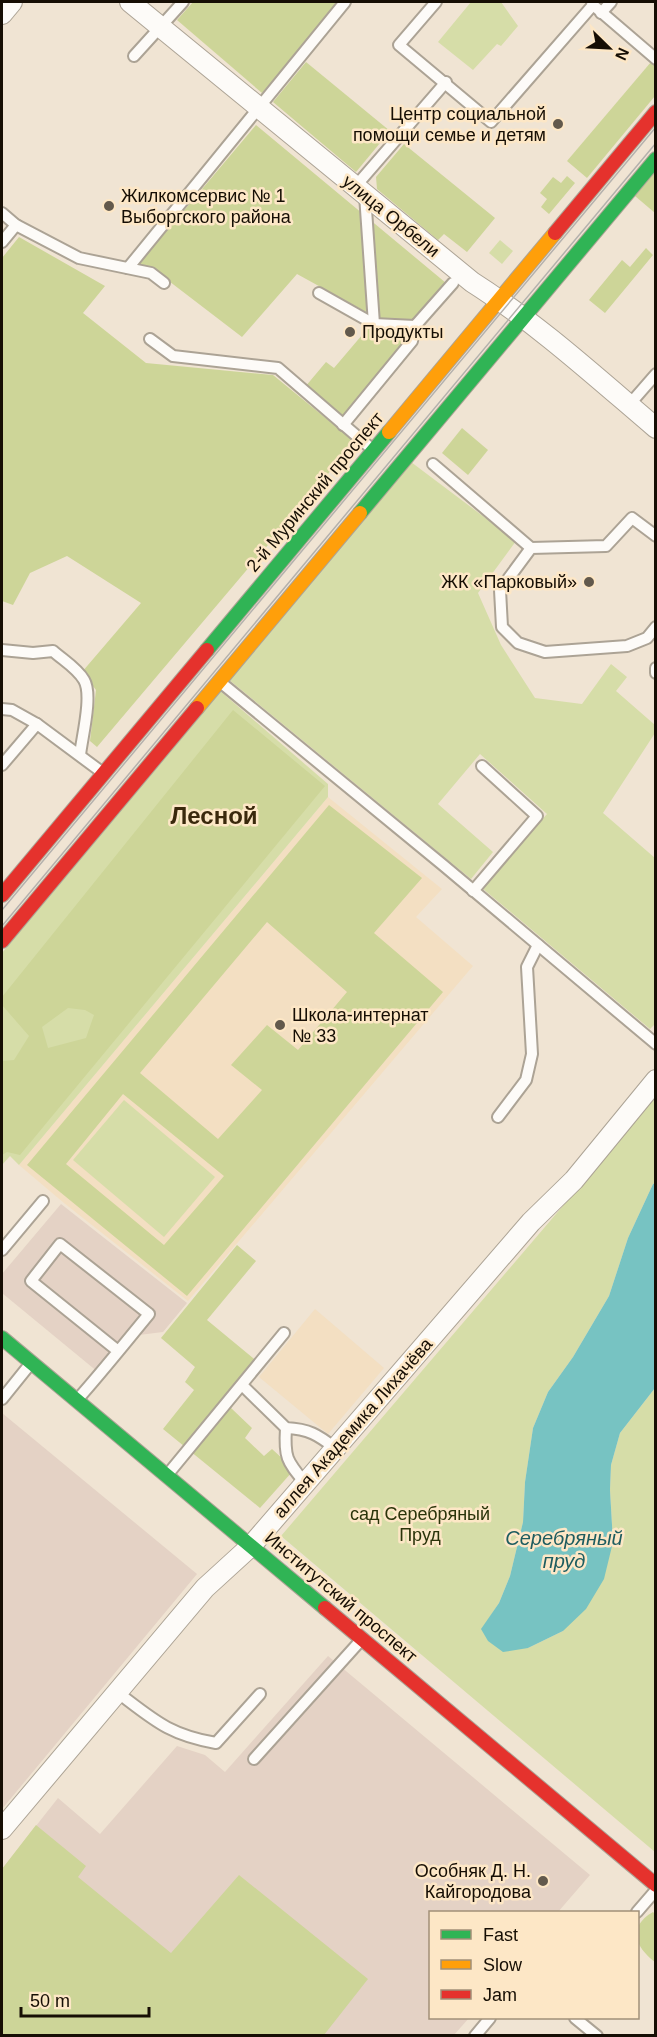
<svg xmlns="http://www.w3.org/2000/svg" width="657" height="2037" font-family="Arial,sans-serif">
<rect width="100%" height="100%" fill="#f0e4d3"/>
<g fill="#f3dfc2">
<polygon points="328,797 442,889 416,917 473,966 188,1301 64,1203 19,1165"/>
<polygon points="315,1309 384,1368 328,1434 259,1377"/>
</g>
<g fill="#e4d2c5">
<polygon points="61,1204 187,1303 163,1332 139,1335 104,1377 2,1293 2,1274"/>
<polygon points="2,1413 197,1574 2,1809"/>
<polygon points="328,1656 590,1875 558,1912 430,1912 430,2018 469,2018 454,2035 2,2036 2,1869 58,1798 100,1834 177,1746 205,1755 225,1772"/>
</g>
<g fill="#d6dda8">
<polygon points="471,2 501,2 518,26 501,46 497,44 473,70 438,42"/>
<polygon points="500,240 513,251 502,264 489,253"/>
<polygon points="411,462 516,541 478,593 501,645 535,698 582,704 611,664 627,677 616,691 655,725 655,733 603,813 655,858 656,1023 650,1029 482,888 547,814 480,754 438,804 493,852 471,879 228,679"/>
<polygon points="219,690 328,784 328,797 19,1165 10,1156 2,1165 2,953"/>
<polygon points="655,1098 655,1183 653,1184 628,1238 609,1296 573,1357 548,1392 533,1428 525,1482 523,1522 510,1576 499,1603 482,1629 528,1648 563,1631 613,1542 610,1490 611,1465 620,1433 655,1388 655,1852 281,1536"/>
<polygon points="124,1100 215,1177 164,1237 73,1160"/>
</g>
<g fill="#cdd598" fill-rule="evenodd">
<polygon points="193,2 340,2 262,93 177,20"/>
<polygon points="306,62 390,131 356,172 273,102"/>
<polygon points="651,62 655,65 655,96 587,178 567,161"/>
<polygon points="256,125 446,283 414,321 377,318 297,274 242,337 161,275 138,265"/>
<polygon points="404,144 495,218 467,252 444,234 438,240 377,189 376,177"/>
<polygon points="655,172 655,213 635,196"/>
<polygon points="567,176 575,183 549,214 541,207 547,199 540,193 553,177 561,183"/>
<polygon points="19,237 105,286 83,313 146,363 273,375 355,442 97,747 90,741 96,690 82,672 141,603 67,556 30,573 13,605 2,601 2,258"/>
<polygon points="646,248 653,255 605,313 589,300 622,260 630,267"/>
<polygon points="368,328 409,330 407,342 341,418 305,387 326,362 334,368"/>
<polygon points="462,428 488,450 468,475 442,453"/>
<path d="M233,710L325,786L20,1155L7,1152L2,1155V1061L14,1060L29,1036L2,1005V997ZM68,1008L85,1010L94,1015L86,1038L48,1048L42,1027Z"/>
<path d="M329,805L422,878L374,933L443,992L187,1296L27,1165ZM267,922L347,992L298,1050L267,1025L231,1065L262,1090L218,1139L140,1073ZM123,1094L224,1176L164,1245L66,1164Z"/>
<polygon points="237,1245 256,1261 207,1320 264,1367 231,1408 252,1428 245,1438 264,1456 272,1449 284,1460 292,1472 260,1508 163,1429 194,1390 185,1382 195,1367 161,1338"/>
<polygon points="36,1825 86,1866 78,1877 171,1953 239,1875 368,1979 324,2035 2,2035 2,1869"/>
<path d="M653,1912L655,1914V1962C635,1947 627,1927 653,1912Z"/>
</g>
<polygon fill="#77c3c2" points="655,1183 655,1388 620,1433 611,1465 610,1490 613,1542 604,1579 586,1609 563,1631 528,1648 503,1652 488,1641 481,1629 499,1603 510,1576 523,1522 525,1482 533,1428 548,1392 573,1357 609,1296 628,1238 653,1184"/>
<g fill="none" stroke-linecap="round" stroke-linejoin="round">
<defs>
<g id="lane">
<polyline points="436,2 399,45 491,122 593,5"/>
<polyline points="592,2 593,5 656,59"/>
<polyline points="601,13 611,2"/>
<polyline points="134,56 183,2"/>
<polyline points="355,187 446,82"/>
<polyline points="365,195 374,324"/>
<polyline points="2,213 16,225 79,258 151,273 164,283"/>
<polyline points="2,242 16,225"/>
<polyline points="128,268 345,2"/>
<polyline points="319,293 374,324 415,326 453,283"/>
<polyline points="150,339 173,356 278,368 373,450"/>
<polyline points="629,405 656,374"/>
<polyline points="343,425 412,341 415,326"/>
<polyline points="433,464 531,548"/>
<polyline points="656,536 632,518 606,546 531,548 500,590 502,627 518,643 545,652 627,646 647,638 656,627"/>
<path d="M2,650L33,653L53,651C63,660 77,668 84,680C93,695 82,737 80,755"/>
<polyline points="656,668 656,673"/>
<polyline points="219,681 443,865 656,1044"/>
<polyline points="2,709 12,710 37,724"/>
<polyline points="2,765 37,724 103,773"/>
<polyline points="473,891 537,816 482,766"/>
<polyline points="498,1117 526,1080 532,1054 527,967 538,945"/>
<polyline points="2,1250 43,1201"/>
<path d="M242,1385L286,1428C309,1429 318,1435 335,1448"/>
<polyline points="2,1399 31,1363"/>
<path d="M77,1400C102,1372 125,1343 149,1314L60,1244L31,1281L118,1351"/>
<path d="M286,1428C284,1458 287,1461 305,1483"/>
<polyline points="168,1474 284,1333"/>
<path d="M117,1692C154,1720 169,1735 216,1743L260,1694"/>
<polyline points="254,1759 362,1639"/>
<polyline points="637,1912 656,1890"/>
<polyline points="575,2018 597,2036"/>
<polyline points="475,2036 490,2018"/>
</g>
<g id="street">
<path d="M130,2L472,282C538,324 596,377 656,428"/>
<polyline points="2,14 12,2"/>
<polyline points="2,1829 205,1588 251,1546 531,1222 574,1180 656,1080"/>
</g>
<g id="fast">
<polyline points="360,513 656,159"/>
<polyline points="207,650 389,432"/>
<polyline points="2,1338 325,1608"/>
</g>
<g id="slow">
<polyline points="389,432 555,233"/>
<polyline points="197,708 360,513"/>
</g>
<g id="jam">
<polyline points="555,233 656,112"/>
<polyline points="2,895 207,650"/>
<polyline points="2,941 197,708"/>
<polyline points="325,1608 656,1885"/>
</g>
</defs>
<use href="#lane" stroke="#aca395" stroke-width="14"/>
<use href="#street" stroke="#aca395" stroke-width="22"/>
<use href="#fast" stroke="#aca395" stroke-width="16"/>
<use href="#slow" stroke="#aca395" stroke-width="16"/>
<use href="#jam" stroke="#aca395" stroke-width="16"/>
<use href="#lane" stroke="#fdfbf8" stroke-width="10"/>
<use href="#street" stroke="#fdfbf8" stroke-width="20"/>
<use href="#fast" stroke="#30b455" stroke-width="14"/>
<use href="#slow" stroke="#ff9f0a" stroke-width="14"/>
<use href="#jam" stroke="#e5322d" stroke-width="14"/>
<g stroke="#b4b1ad" stroke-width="1.5">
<polyline points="2,910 656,127"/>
<polyline points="2,926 656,143"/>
</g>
</g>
<g fill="#62594c" stroke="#fde7c6" stroke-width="2">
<circle cx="558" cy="124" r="6"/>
<circle cx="109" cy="206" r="6"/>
<circle cx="350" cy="332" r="6"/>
<circle cx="589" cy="582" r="6"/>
<circle cx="280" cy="1025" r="6"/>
<circle cx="543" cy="1881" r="6"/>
</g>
<g text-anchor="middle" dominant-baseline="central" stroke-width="5" stroke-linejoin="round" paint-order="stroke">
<g font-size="18" fill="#160e04" stroke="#fde7c6" text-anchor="end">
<text x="546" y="114">Центр социальной<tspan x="546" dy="21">помощи семье и детям</tspan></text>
<text x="121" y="196" text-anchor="start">Жилкомсервис № 1<tspan x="121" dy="21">Выборгского района</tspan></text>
<text x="362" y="332" text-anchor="start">Продукты</text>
<text x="577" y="582">ЖК «Парковый»</text>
<text x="292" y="1015" text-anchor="start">Школа-интернат<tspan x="292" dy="21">№ 33</tspan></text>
<text x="531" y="1871">Особняк Д. Н.<tspan x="531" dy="21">Кайгородова</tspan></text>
</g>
<g font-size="18" fill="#160e04" stroke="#fde7c6">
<text transform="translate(391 216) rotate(39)">улица Орбели</text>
<text transform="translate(315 492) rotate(-50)">2-й Муринский проспект</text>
<text transform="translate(353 1428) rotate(-49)">аллея Академика Лихачёва</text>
<text transform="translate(341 1597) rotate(40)">Институтский проспект</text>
</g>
<g font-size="18" fill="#2b340a" stroke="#fde7c6">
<text x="420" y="1514">сад Серебряный<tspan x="420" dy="21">Пруд</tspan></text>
</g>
<g font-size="20" font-style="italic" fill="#1d5c5f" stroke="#fde7c6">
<text x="564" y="1538">Серебряный<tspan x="564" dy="23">пруд</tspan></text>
</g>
<g font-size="24" font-weight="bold" fill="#3a280c" stroke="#fde7c6">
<text x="214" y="815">Лесной</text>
</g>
</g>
<rect width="657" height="2037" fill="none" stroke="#160e04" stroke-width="6"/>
<rect x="429" y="1911" width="210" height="108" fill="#fde7c6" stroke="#a19078" stroke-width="1.5"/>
<rect x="441" y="1930" width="30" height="9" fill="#30b455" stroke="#a19078" stroke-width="1.5"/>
<text x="483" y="1941" font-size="18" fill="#160e04">Fast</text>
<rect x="441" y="1960" width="30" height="9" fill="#ff9f0a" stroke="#a19078" stroke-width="1.5"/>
<text x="483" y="1971" font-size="18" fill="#160e04">Slow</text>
<rect x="441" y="1990" width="30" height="9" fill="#e5322d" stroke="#a19078" stroke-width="1.5"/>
<text x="483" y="2001" font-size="18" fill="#160e04">Jam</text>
<g transform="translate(609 48) rotate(114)" stroke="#fde7c6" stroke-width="4.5" paint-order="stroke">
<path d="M0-4.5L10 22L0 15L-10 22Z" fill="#160e04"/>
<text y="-9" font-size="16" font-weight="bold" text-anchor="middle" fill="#160e04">N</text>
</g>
<path d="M21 2007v9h128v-9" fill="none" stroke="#160e04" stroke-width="3"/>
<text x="30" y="2007" font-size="18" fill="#160e04" stroke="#fde7c6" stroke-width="4.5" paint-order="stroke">50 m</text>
</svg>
